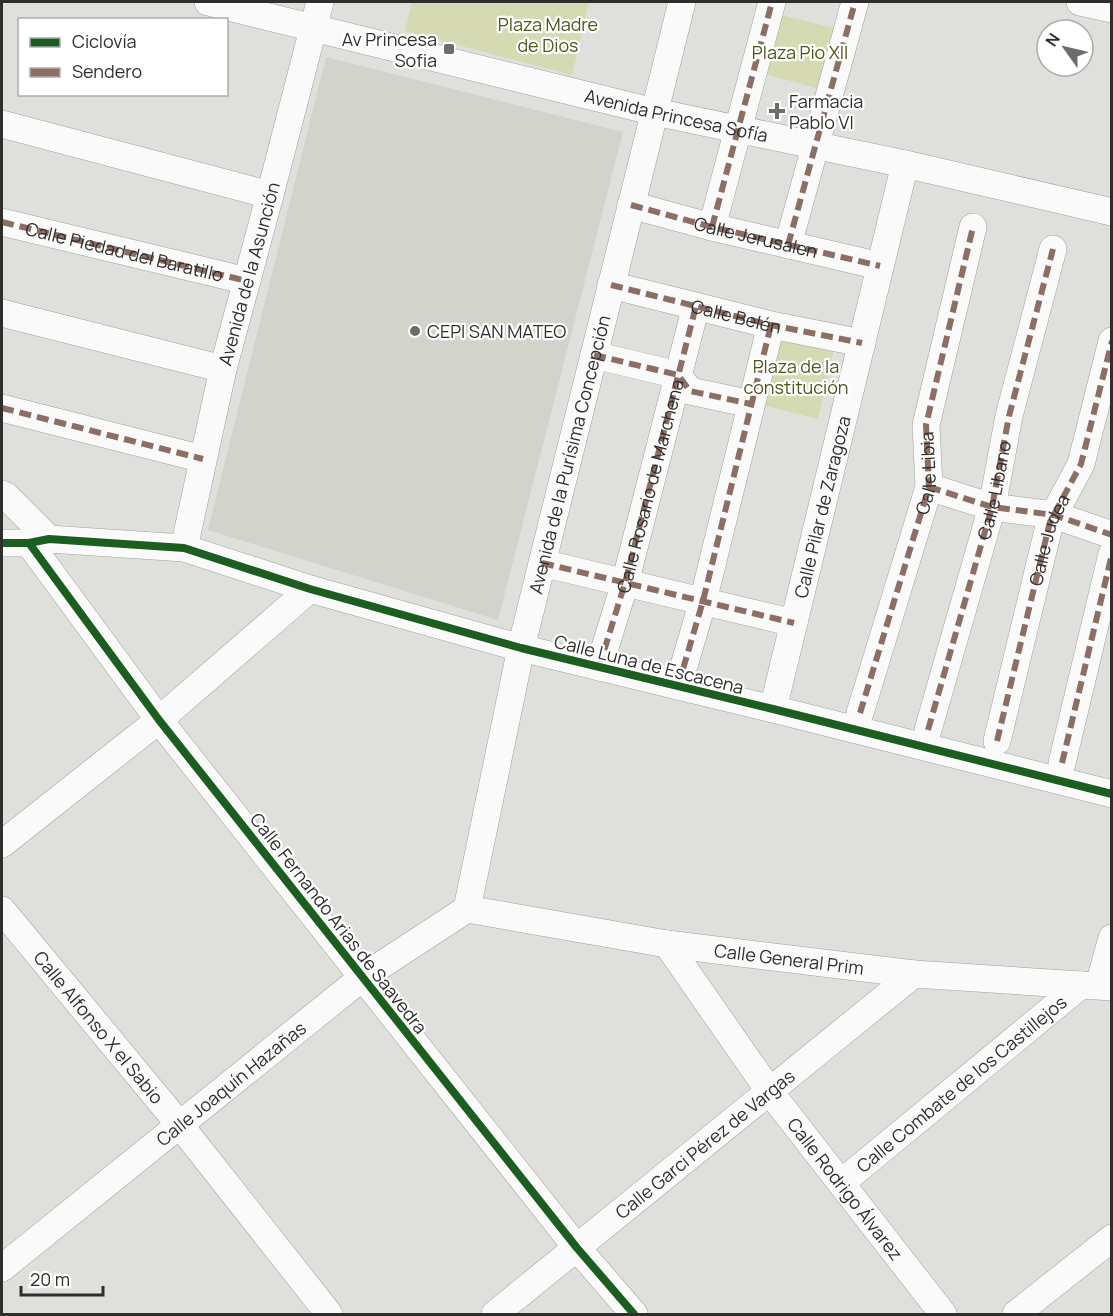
<svg xmlns="http://www.w3.org/2000/svg" width="1113" height="1316" font-family="Manrope,sans-serif">
<rect width="100%" height="100%" fill="#dfdfdc"/>
<polygon fill="#d2d3cb" points="326,57 623,132 498,620 208,530"/>
<g fill="#d5dab2">
<polygon points="412,2 589,2 572,75 405,31"/>
<polygon points="773,13 838,29 823,90 762,73"/>
<polygon points="773,333 834,348 818,419 759,404"/>
</g>
<g fill="none" stroke-linecap="round" stroke-linejoin="round">
<defs>
<g id="street">
<path id="s1" d="M208,2L655,112L905,164L1112,212"/>
<polyline points="1080,2 1112,9"/>
<polyline points="2,124 270,195"/>
<path id="s2" d="M631,205L712,227L880,266"/>
<path id="s3" d="M2,222L247,281"/>
<polyline points="712,227 772,2"/>
<polyline points="788,245 855,2"/>
<path id="s4" d="M611,285L771,325L862,343"/>
<polyline points="2,313 223,369"/>
<polyline points="594,355 678,375 690,391 751,404"/>
<polyline points="2,408 203,459"/>
<polyline points="929,487 992,507 1054,515 1112,535"/>
<polyline points="2,494 6,496 49,539"/>
<polyline points="2,543 29,543 49,539 184,548 310,589 521,648 773,709 1112,794"/>
<polyline points="29,543 159,720 577,1248 634,1314"/>
<path id="s5" d="M184,548L223,369L270,195L320,2"/>
<polyline points="542,563 794,623"/>
<polyline points="599,667 625,583 696,306"/>
<polyline points="678,686 703,601 771,325"/>
<path id="s6" d="M773,709L905,164"/>
<polyline points="860,713 929,487 926,425 973,227"/>
<polyline points="928,730 992,507 1009,416 1053,249"/>
<path id="s7" d="M997,741L1050,522L1081,464L1112,341"/>
<polyline points="1062,763 1112,554"/>
<polyline points="2,844 159,720 310,589"/>
<path id="s8" d="M467,909L521,648L682,2"/>
<path id="s9" d="M467,909L667,944L914,974L1112,987"/>
<path id="s10" d="M2,910L179,1124L329,1314"/>
<path id="s11" d="M667,944L770,1092L943,1314"/>
<polyline points="1099,985 1112,938"/>
<path id="s12" d="M841,1183L1081,985"/>
<path id="s13" d="M2,1268L363,977L467,909"/>
<path id="s14" d="M495,1314L914,974"/>
<polyline points="1016,1314 1112,1238"/>
</g>
</defs>
<use href="#street" stroke="#a0a09e" stroke-width="28"/>
<use href="#street" stroke="#fafafa" stroke-width="27"/>
<g stroke="#8d6e63" stroke-width="6" stroke-dasharray="12 6" stroke-linecap="butt">
<polyline points="631,205 712,227 880,266"/>
<polyline points="2,222 247,281"/>
<polyline points="712,227 772,2"/>
<polyline points="788,245 855,2"/>
<polyline points="611,285 771,325 862,343"/>
<polyline points="594,355 678,375 690,391 751,404"/>
<polyline points="2,408 203,459"/>
<polyline points="929,487 992,507 1054,515 1112,535"/>
<polyline points="542,563 794,623"/>
<path id="s15" d="M599,667L625,583L696,306"/>
<polyline points="678,686 703,601 771,325"/>
<path id="s16" d="M860,713L929,487L926,425L973,227"/>
<path id="s17" d="M928,730L992,507L1009,416L1053,249"/>
<polyline points="997,741 1050,522 1081,464 1112,341"/>
<polyline points="1062,763 1112,554"/>
</g>
<defs>
<g id="cycleway">
<polyline points="2,543 29,543 49,539 184,548 310,589 521,648 773,709 1112,794"/>
<polyline points="29,543 159,720 577,1248 634,1314"/>
</g>
</defs>
<use href="#cycleway" stroke="#fff" stroke-width="11"/>
<use href="#cycleway" stroke="#1b5e20" stroke-width="8"/>
</g>
<g fill="#6c6d6a" stroke="#fff" stroke-width="2">
<rect x="443" y="43" width="12" height="12" rx="3"/>
<path d="M774 102h6v6h6v6h-6v6h-6v-6h-6v-6h6z"/>
<circle cx="415" cy="331" r="6"/>
</g>
<g text-anchor="middle" dominant-baseline="central" stroke-width="4.5" stroke-linejoin="round" paint-order="stroke">
<g font-size="18" fill="#4f551b" stroke="#fff">
<text x="548" y="24">Plaza Madre<tspan x="548" dy="21">de Dios</tspan></text>
<text x="800" y="52">Plaza Pio XII</text>
<text x="796" y="366">Plaza de la<tspan x="796" dy="21">constitución</tspan></text>
</g>
<g font-size="18" fill="#2e2f2d" stroke="#fff" text-anchor="start">
<text x="437" y="39" text-anchor="end">Av Princesa<tspan x="437" dy="21">Sofia</tspan></text>
<text x="789" y="101">Farmacia<tspan x="789" dy="21">Pablo VI</tspan></text>
<text x="427" y="331">CEPI SAN MATEO</text>
</g>
<g font-size="18" fill="#2e2f2d" stroke="#fff">
<text stroke="none"><textPath href="#s1" startOffset="482">Avenida Princesa Sofía</textPath></text>
<text stroke="none"><textPath href="#s2" startOffset="129">Calle Jerusalen</textPath></text>
<text stroke="none"><textPath href="#s3" startOffset="126">Calle Piedad del Baratillo</textPath></text>
<text stroke="none"><textPath href="#s5" startOffset="282">Avenida de la Asunción</textPath></text>
<text stroke="none"><textPath href="#s4" startOffset="129">Calle Belén</textPath></text>
<text stroke="none"><textPath href="#s8" startOffset="466">Avenida de la Purísima Concepción</textPath></text>
<text stroke="none"><textPath href="#s16" startOffset="250">Calle Libia</textPath></text>
<text stroke="none"><textPath href="#s15" startOffset="188">Calle Rosario de Marchena</textPath></text>
<text stroke="none"><textPath href="#s17" startOffset="249">Calle Libano</textPath></text>
<text stroke="none"><textPath href="#s6" startOffset="208">Calle Pilar de Zaragoza</textPath></text>
<text stroke="none"><textPath href="#s7" startOffset="208">Calle Judea</textPath></text>
<text transform="translate(649 664) rotate(14)">Calle Luna de Escacena</text>
<text transform="translate(339 923) rotate(52)">Calle Fernando Arias de Saavedra</text>
<text stroke="none"><textPath href="#s9" startOffset="326">Calle General Prim</textPath></text>
<text stroke="none"><textPath href="#s10" startOffset="152">Calle Alfonso X el Sabio</textPath></text>
<text stroke="none"><textPath href="#s13" startOffset="294">Calle Joaquín Hazañas</textPath></text>
<text stroke="none"><textPath href="#s12" startOffset="156">Calle Combate de los Castillejos</textPath></text>
<text stroke="none"><textPath href="#s14" startOffset="270">Calle Garci Pérez de Vargas</textPath></text>
<text stroke="none"><textPath href="#s11" startOffset="303">Calle Rodrigo Álvarez</textPath></text>
</g>
</g>
<rect width="1113" height="1316" fill="none" stroke="#2e2f2d" stroke-width="6"/>
<rect x="18" y="18" width="210" height="78" fill="#ffffff" stroke="#abacab" stroke-width="1.5"/>
<rect x="30" y="38" width="30" height="9" fill="#1b5e20" stroke="#abacab" stroke-width="1.5"/>
<text x="72" y="48" font-size="18" fill="#2e2f2d">Ciclovía</text>
<rect x="30" y="68" width="30" height="9" fill="#8d6e63" stroke="#abacab" stroke-width="1.5"/>
<text x="72" y="78" font-size="18" fill="#2e2f2d">Sendero</text>
<g transform="translate(1065 48) rotate(304)"><circle r="28" fill="#ffffff" stroke="#abacab" stroke-width="1.5"/>
<path d="M0-4.5L10 22L0 15L-10 22Z" fill="#6c6d6a"/>
<text y="-9" font-size="16" font-weight="bold" text-anchor="middle" fill="#2e2f2d">N</text>
</g>
<path d="M21 1286v9h82v-9" fill="none" stroke="#2e2f2d" stroke-width="3"/>
<text x="30" y="1286" font-size="18" fill="#2e2f2d" stroke="#ffffff" stroke-width="4.5" paint-order="stroke">20 m</text>
</svg>
